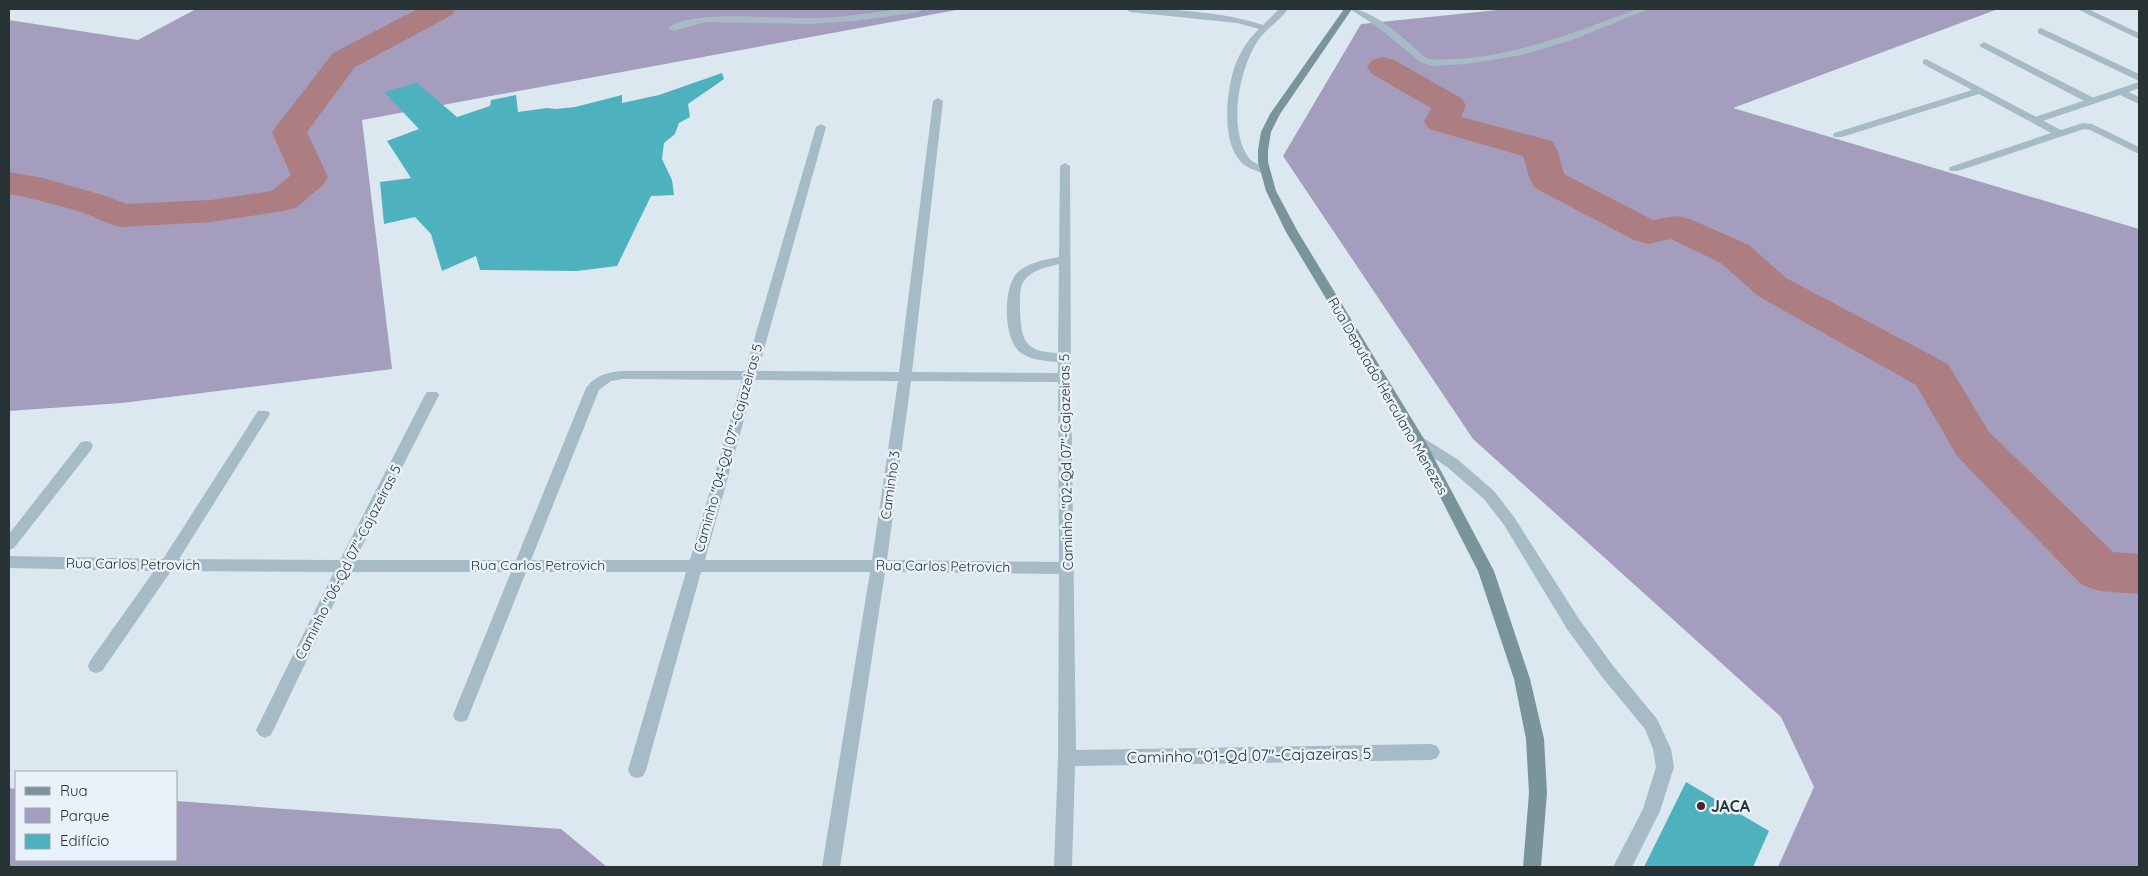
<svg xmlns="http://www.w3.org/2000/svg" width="2148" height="876" font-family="Quicksand,sans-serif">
<rect width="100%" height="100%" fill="#dce8f0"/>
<g fill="#a49dbe">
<polygon points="196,9 962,9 362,120 392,369 122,403 9,411 9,20 138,40"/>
<polygon points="1507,9 1998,9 1733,108 2139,229 2139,867 1778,867 1814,787 1781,717 1473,439 1283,156 1361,24"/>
<polygon points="9,788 16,789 16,860 176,860 176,801 561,829 607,867 9,867"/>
</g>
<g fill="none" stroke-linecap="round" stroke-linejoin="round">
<g fill="#ac7d81" fill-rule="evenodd">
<path d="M418,9H456L452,15L355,67L307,132L328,177L323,185L296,208L283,211L211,222L121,227C107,224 95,217 81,212C57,205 33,198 9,194V172L43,178L109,197L126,204L211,200L272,191L291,175L272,132L333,53Z"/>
<polygon points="1383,57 1394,60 1461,98 1466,105 1461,117 1552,141 1557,149 1564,174 1653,220 1676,216 1690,219 1749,245 1786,278 1948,364 1989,432 2113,552 2139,554 2139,594 2100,591 2082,585 1957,456 1916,385 1758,296 1721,263 1671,239 1648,244 1634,240 1535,188 1530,180 1523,156 1429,129 1424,122 1431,108 1372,74 1367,67 1372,60"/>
</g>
</g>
<g fill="#4db2be">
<polygon points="722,73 724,79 688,104 690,117 679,123 675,134 664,143 662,159 672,180 674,195 651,196 617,266 577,271 480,270 476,256 442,271 431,234 415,217 384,224 380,182 411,178 387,141 419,129 384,92 417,83 457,117 490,106 491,100 516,95 518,112 547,108 556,109 575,107 622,95 622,103 659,95"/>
<polygon points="1686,782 1769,831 1753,867 1644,867"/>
</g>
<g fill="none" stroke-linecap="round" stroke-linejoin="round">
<g fill="#a6bbc5" fill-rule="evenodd">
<polygon points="2077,9 2088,9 2139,33 2139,39"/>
<polygon points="2041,28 2139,74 2139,81 2038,33 2038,29"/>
<polygon points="1984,42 2096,99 2097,101 2092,104 2088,103 1981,47 1979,45"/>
<polygon points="1926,59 2061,130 2083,123 2092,124 2139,147 2139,154 2090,130 2084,129 1958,171 1950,171 1949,169 1950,167 2051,133 1979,94 1842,137 1834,137 1833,135 1834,133 1972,90 1923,64 1923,60"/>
<polygon points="1417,434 1457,459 1494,491 1514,517 1579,619 1614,667 1657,719 1671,749 1674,767 1660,811 1632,867 1613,867 1643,809 1656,767 1653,749 1645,729 1602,677 1567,629 1504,525 1484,499 1447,467 1412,443 1410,439 1412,435"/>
</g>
<g fill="#a6bbc5" fill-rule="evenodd">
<path d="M902,9H923L919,12L856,21L808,24L706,22L673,31L668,28C690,9 776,19 807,18C839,18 870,13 902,9Z"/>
<path d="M1126,9C1171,9 1220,11 1263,25L1279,9H1288C1280,21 1265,29 1257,42C1239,71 1228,127 1248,157C1253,165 1264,164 1270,170L1269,172C1263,174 1259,172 1254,170C1220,159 1225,100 1233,72C1237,57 1247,40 1259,29L1237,23L1130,12Z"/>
<path d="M1350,9C1375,9 1407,42 1426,58C1436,61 1447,59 1457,59C1520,55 1579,31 1637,9H1649L1572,40L1522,55L1467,64L1432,66L1420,62L1379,28Z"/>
<polygon points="2139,82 2139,88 2129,92 2139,97 2139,104 2120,95 2040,122 2032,122 2031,120 2032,118"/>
<path d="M938,98L943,101L912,372L1058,373V362C1046,361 1030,360 1021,353C1003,340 1003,290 1016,274C1027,262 1045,260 1059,257L1060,166L1065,163L1070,166L1071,378L1076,750L1431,744L1437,746L1440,752L1437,758L1431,760L1075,766L1072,867H1054L1058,758L1059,574L885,572L840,867H822L870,572H701L646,770L643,776L637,778L631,776L628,770L686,572H526L469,715L467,720L461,722L455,720L453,715L511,572H349L271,735L265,738L259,735L256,730L334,572L171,571L102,671L96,673L90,671L88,666L90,661L154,571L9,568V556L163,559L258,411H268L270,414L179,559L340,560L425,395L427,392H437L439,395L355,560H516L586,388C595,375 608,372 623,371H745L816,127L821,124L826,127L758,371L899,372L933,101ZM1059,264L1058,353C1023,352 1021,339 1020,308C1020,299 1019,288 1024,281C1031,270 1047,267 1059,264ZM623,379L742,380L690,560H531L599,390L611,381ZM755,380L898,381L872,560H705ZM911,381L1058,382L1059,562L887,560Z"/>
<polygon points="86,441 91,442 93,446 91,450 14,548 9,550 9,534 81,442"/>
</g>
<polygon fill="#7a949b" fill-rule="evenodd" points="1344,9 1352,9 1280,114 1271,132 1268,150 1268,162 1276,191 1298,232 1424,439 1494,571 1530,679 1544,739 1547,793 1541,867 1523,867 1529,793 1526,739 1514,679 1478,571 1411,440 1286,232 1266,191 1258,162 1258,150 1261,132 1270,114"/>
</g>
<circle fill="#542124" stroke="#e8f2f8" stroke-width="2" cx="1701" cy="806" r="5"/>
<g text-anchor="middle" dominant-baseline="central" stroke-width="5" stroke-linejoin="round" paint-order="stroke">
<g font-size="14" fill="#283335" stroke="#e8f2f8">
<text transform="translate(1388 396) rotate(60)">Rua Deputado Herculano Menezes</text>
<text transform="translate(728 448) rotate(-74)">Caminho "04-Qd 07"-Cajazeiras 5</text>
<text transform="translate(1066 462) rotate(-91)">Caminho "02-Qd 07"-Cajazeiras 5</text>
<text transform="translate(890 485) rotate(-82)">Caminho 3</text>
<text transform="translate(348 562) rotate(-63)">Caminho "06-Qd 07"-Cajazeiras 5</text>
<text transform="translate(133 564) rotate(1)">Rua Carlos Petrovich</text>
<text x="538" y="565">Rua Carlos Petrovich</text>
<text transform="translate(943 566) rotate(1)">Rua Carlos Petrovich</text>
</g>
<g font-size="16" fill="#283335" stroke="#e8f2f8">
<text transform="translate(1249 755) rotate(-1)">Caminho "01-Qd 07"-Cajazeiras 5</text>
</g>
<g font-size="16" font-weight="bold" fill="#283335" stroke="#e8f2f8" text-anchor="start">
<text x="1711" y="806">JACA</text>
</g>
</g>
<rect width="2148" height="876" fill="none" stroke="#283335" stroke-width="20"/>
<rect x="15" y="771" width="162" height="90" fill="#e8f2f8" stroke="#9ba6aa"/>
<rect x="25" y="787" width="25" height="8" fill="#7a949b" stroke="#9ba6aa"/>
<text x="60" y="796" font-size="15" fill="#283335">Rua</text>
<rect x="25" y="808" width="25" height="15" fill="#a49dbe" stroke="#9ba6aa"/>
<text x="60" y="821" font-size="15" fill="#283335">Parque</text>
<rect x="25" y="834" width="25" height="15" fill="#4db2be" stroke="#9ba6aa"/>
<text x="60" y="846" font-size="15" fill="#283335">Edifício</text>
</svg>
